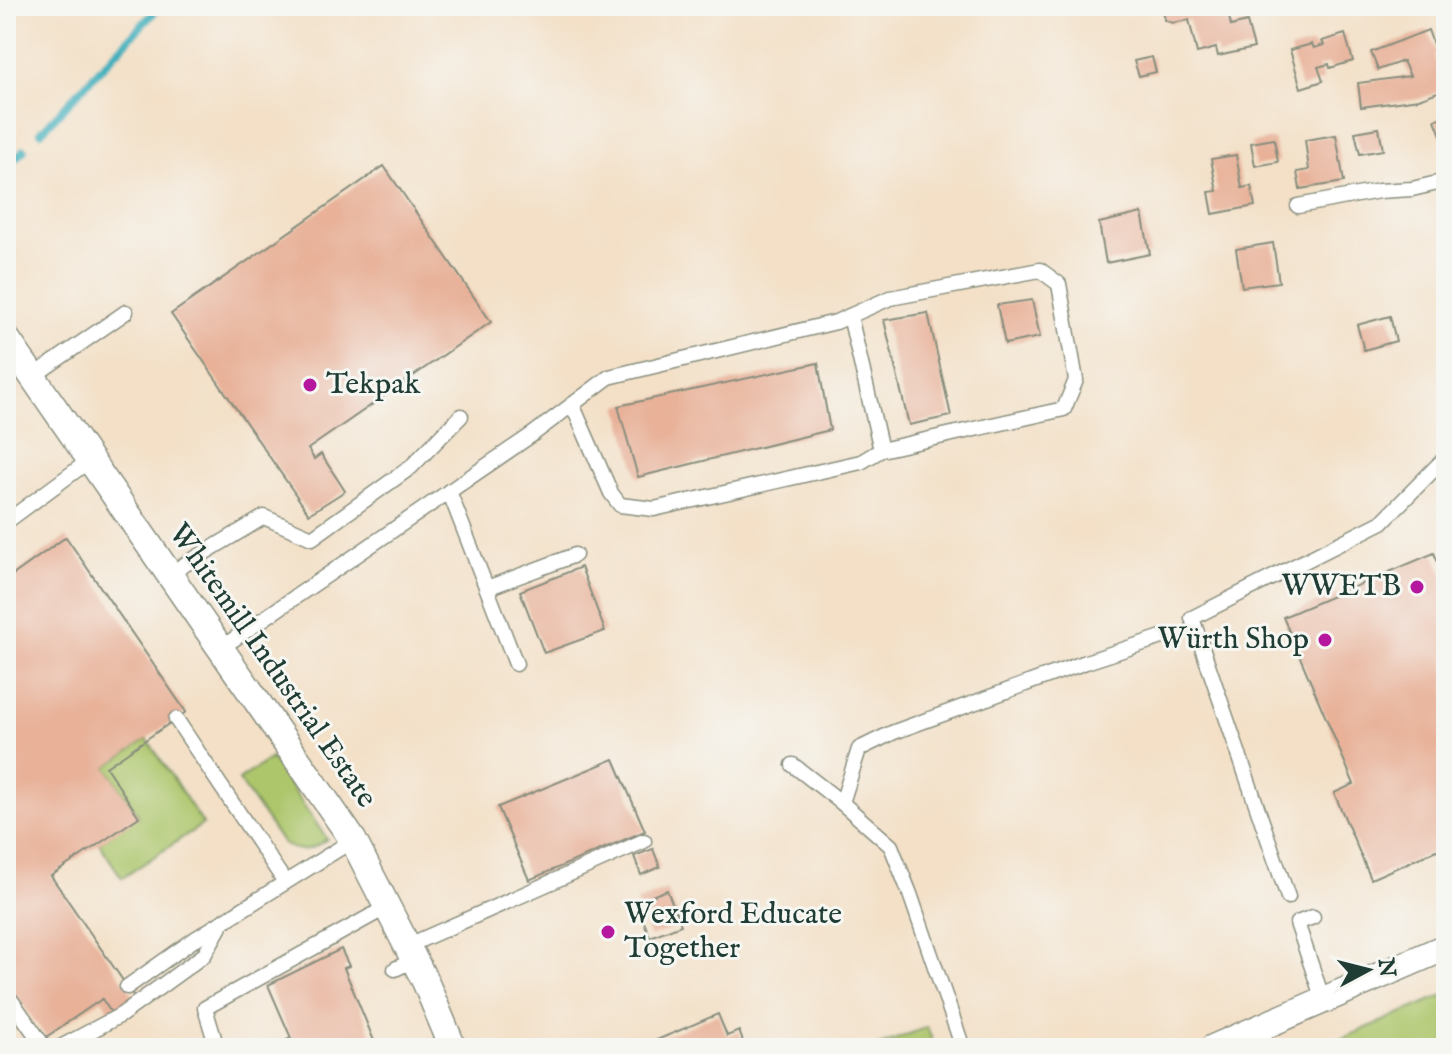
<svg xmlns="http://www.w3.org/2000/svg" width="1452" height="1054" font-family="'IM FELL English',serif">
<rect width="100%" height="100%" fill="#f6f6f2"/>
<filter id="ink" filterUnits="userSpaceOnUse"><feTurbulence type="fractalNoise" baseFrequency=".0125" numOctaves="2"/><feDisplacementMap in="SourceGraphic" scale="16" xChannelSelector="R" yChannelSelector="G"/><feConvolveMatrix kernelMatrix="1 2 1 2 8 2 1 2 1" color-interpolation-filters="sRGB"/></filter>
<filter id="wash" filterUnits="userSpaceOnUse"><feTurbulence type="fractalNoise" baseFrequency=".006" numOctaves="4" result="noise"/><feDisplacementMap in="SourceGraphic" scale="32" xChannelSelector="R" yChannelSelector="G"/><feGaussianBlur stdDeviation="1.8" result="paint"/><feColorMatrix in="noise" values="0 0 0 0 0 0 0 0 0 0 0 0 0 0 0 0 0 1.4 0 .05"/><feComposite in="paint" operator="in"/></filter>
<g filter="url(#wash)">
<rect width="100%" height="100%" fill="#f3e0c7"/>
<g fill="#adc66c" stroke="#668250" stroke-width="2">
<polygon points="147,739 203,824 122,878 99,843 139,816 106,767"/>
<path d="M271,758L327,839C312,850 300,854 283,844L239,780Z"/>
<polygon points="1446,994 1446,1048 1320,1048"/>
<polygon points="927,1027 935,1048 873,1048"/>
</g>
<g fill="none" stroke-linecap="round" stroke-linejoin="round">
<g stroke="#3eaebb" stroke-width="8">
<polyline points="41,132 160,6"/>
<polyline points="6,167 24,150"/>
</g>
</g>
<g id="blocks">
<g fill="#e8b198">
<polygon points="1167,6 1217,6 1218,9 1227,7 1231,26 1247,22 1254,48 1218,56 1216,48 1197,53 1189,20 1172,23 1165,20 1163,11"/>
<polygon points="1428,30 1437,55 1434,56 1446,89 1419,99 1361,107 1358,83 1410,76 1403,61 1378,70 1371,52"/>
<polygon points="1345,34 1353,61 1330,68 1329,64 1318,67 1323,81 1301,88 1290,50 1312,44 1314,48 1324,45 1322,41"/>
<polygon points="1152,57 1156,72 1139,76 1134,61"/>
<polygon points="1446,115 1446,148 1435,120"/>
<polygon points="1379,128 1383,150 1360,154 1355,132"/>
<polygon points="1336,135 1344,182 1300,189 1297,172 1309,170 1305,140"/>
<polygon points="1274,139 1278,162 1255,166 1251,143"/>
<polygon points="1236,155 1242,188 1251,186 1255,206 1213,214 1209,192 1217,191 1211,159"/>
<polygon points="384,166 491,322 308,449 314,459 321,454 345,491 309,514 171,314"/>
<polygon points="1142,213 1150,254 1106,263 1099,223"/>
<polygon points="1273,243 1279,282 1242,287 1236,249"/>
<polygon points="1032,300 1040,337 1005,344 997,305"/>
<polygon points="928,313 951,416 909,425 884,320"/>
<polygon points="1390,316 1396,341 1364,350 1357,325"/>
<polygon points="818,363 830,430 638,477 618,406"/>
<polygon points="66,537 186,712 106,767 139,817 51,876 135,998 112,1014 102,999 46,1037 6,981 6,832 11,828 6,821 6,580"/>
<polygon points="1434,553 1446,581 1446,846 1371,879 1334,793 1354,784 1283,617"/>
<polygon points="581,567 605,631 544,653 520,591"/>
<polygon points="614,759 645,831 529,880 498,807"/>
<polygon points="653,849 660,867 641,875 634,856"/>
<polygon points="667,890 681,925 650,937 636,902"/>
<polygon points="341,949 349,966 344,968 377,1048 270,1048 291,1038 268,985"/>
<polygon points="718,1014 727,1036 739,1031 744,1044 734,1048 638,1048"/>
</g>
</g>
</g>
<g filter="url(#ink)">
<use href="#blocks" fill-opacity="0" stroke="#898e7e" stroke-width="2"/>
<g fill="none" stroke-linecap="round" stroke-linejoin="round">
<defs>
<g id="service">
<polyline points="1298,206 1379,191 1412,189 1446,181"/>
<polyline points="850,316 881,450"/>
<polyline points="32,377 126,312"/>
<polyline points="449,491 516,664"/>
<polyline points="6,522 90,460"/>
<polyline points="169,574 264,517 312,538 411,467 461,416"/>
<polyline points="487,588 575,555"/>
<polyline points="221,648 533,434 609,377 836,322 890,298 1040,270 1059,284 1076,380 1064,409 881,450 861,462 654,509 620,505 611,493 572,404"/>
<polyline points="176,719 285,882"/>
<polyline points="793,765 842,803 891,846 910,894 963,1048"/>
<polyline points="842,803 859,749 894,732 1086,662 1162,637"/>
<polyline points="1288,897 1192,618 1382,522 1446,457"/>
<polyline points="1313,917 1297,923 1323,1000"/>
<polyline points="407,946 644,841"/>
<polyline points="395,969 414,960"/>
<polyline points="127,987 195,939 353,840"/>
<polyline points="6,993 45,1048"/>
<polyline points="1260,1028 1268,1048"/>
<polyline points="59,1048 121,1015 204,955 221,925"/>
<polyline points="217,1048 205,1008 387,907"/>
</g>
<g id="minor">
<polyline points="6,338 353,840 425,981 453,1048"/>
<polyline points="1213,1048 1446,947"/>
</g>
</defs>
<use href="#service" stroke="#898e7e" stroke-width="17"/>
<use href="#minor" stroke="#898e7e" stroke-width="29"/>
<use href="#service" stroke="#fff" stroke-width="14"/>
<use href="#minor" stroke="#fff" stroke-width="26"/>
</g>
</g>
<g fill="#b5179e" stroke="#f6f6f2" stroke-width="3">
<circle cx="310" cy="385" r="8"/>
<circle cx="1417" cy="587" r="8"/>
<circle cx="1325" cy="640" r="8"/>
<circle cx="608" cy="932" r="8"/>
</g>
<g text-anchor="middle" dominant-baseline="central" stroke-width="6" stroke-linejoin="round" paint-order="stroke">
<g font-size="30" fill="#1f3d34" stroke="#f6f6f2" text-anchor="start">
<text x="326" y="385">Tekpak</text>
<text x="1401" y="587" text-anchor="end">WWETB</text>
<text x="1309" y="640" text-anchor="end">Würth Shop</text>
<text x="624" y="915">Wexford Educate<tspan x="624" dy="34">Together</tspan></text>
</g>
<g font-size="30" fill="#1f3d34" stroke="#f6f6f2">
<text transform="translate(272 666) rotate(55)">Whitemill Industrial Estate</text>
</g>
</g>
<rect width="1452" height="1054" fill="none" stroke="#f6f6f2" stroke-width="32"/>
<g transform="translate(1368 970) rotate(83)" stroke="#f6f6f2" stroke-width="6" paint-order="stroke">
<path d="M0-6L14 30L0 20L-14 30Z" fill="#1f3d34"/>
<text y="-12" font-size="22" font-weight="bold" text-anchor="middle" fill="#1f3d34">N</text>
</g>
</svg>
